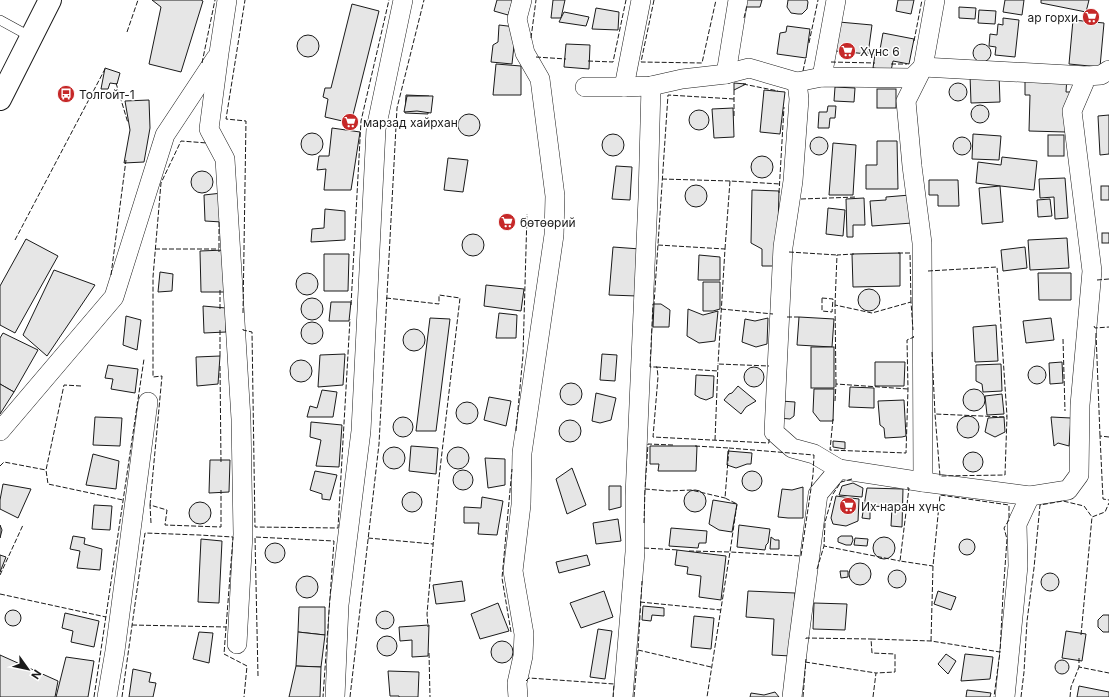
<svg xmlns="http://www.w3.org/2000/svg" width="1109" height="697" font-family="Inter,sans-serif">
<rect width="100%" height="100%" fill="#fff"/>
<g fill="#e6e6e6" stroke="#1a1a1a">
<polygon points="152,0 201,0 203,1 181,72 149,64 161,7"/>
<polygon points="497,0 513,0 508,15 494,11"/>
<polygon points="553,0 565,0 561,18 551,18"/>
<polygon points="742,0 762,0 760,7 741,7"/>
<polygon points="788,0 807,0 808,2 807,9 802,14 798,14 791,13 787,7"/>
<polygon points="898,0 914,0 911,14 896,11"/>
<polygon points="1005,0 1024,0 1022,15 1003,12"/>
<polygon points="1041,0 1089,0 1086,12 1041,3"/>
<polygon points="352,4 379,11 351,123 325,117 328,99 323,97 325,88 331,88"/>
<polygon points="959,7 976,8 975,19 959,18"/>
<polygon points="596,8 619,12 618,30 592,29"/>
<polygon points="979,10 996,11 995,24 978,23"/>
<polygon points="564,12 589,17 586,26 559,22"/>
<polygon points="1003,18 1019,20 1015,57 995,55 996,47 989,46 990,34 997,35 998,24 1003,25"/>
<polygon points="1073,20 1104,23 1100,67 1069,64"/>
<polygon points="839,22 872,25 868,54 836,51"/>
<polygon points="499,25 516,27 512,64 491,62 493,45 498,42"/>
<polygon points="787,26 810,29 806,58 777,54 780,33 786,32"/>
<polygon points="883,33 914,39 909,64 893,61 891,71 873,68 875,54 879,55"/>
<circle cx="308" cy="46" r="11"/>
<polygon points="566,44 590,45 589,69 564,67"/>
<circle cx="982" cy="53" r="9"/>
<polygon points="496,64 521,66 521,95 493,95"/>
<polygon points="105,68 120,73 117,84 110,83 108,89 101,89"/>
<polygon points="999,74 1000,102 971,103 970,75"/>
<polygon points="1025,76 1067,77 1066,92 1075,92 1066,132 1029,131 1030,95 1025,95"/>
<polygon points="734,83 746,84 734,90"/>
<circle cx="958" cy="92" r="9"/>
<polygon points="835,87 855,88 854,102 834,101"/>
<rect x="877" y="89" width="19" height="19"/>
<polygon points="764,90 785,92 780,134 760,132"/>
<polygon points="406,95 429,96 428,114 405,113"/>
<polygon points="407,96 433,96 431,113 417,111 404,112"/>
<polygon points="149,100 150,128 144,162 124,163 130,130 125,101"/>
<circle cx="980" cy="114" r="9"/>
<polygon points="828,106 836,106 835,118 830,118 829,128 818,128 819,112 827,112"/>
<polygon points="733,108 734,137 714,138 712,109"/>
<circle cx="699" cy="120" r="10"/>
<circle cx="469" cy="125" r="11"/>
<polygon points="1109,115 1109,154 1100,155 1098,116"/>
<polygon points="332,128 360,132 351,190 324,190 326,169 317,170 319,156 329,156"/>
<circle cx="312" cy="144" r="11"/>
<polygon points="973,134 1001,136 999,160 972,159"/>
<circle cx="613" cy="145" r="11"/>
<rect x="1048" y="135" width="16" height="21"/>
<circle cx="819" cy="146" r="9"/>
<circle cx="962" cy="146" r="9"/>
<polygon points="877,141 897,141 898,189 866,189 866,165 877,165"/>
<polygon points="833,143 856,145 853,195 829,195"/>
<circle cx="762" cy="167" r="11"/>
<polygon points="1002,157 1037,161 1034,190 976,183 978,162 1001,165"/>
<polygon points="448,158 468,160 463,192 444,190"/>
<polygon points="616,166 632,167 630,200 612,199"/>
<circle cx="202" cy="182" r="11"/>
<polygon points="1065,178 1068,218 1055,219 1054,197 1040,198 1039,179"/>
<polygon points="929,180 958,180 959,206 938,206 938,195 929,195"/>
<circle cx="696" cy="196" r="11"/>
<polygon points="1000,186 1003,222 982,224 979,188"/>
<rect x="1101" y="186" width="8" height="14"/>
<polygon points="752,190 779,191 777,266 762,266 762,249 751,243"/>
<polygon points="222,193 222,222 205,221 204,195"/>
<polygon points="910,195 912,223 872,226 870,201 886,200 886,197"/>
<polygon points="864,198 865,225 853,225 853,237 847,237 846,199"/>
<polygon points="1050,199 1052,216 1038,217 1037,200"/>
<polygon points="828,208 845,210 843,236 826,234"/>
<polygon points="325,209 345,211 345,240 311,242 312,229 324,228"/>
<rect x="1102" y="233" width="7" height="10"/>
<circle cx="473" cy="245" r="11"/>
<polygon points="1067,238 1069,268 1030,270 1028,240"/>
<polygon points="26,239 58,256 15,333 0,325 0,286"/>
<polygon points="613,247 640,249 637,296 609,295"/>
<polygon points="1025,247 1027,268 1003,271 1001,250"/>
<polygon points="225,250 224,292 201,292 200,251"/>
<polygon points="900,253 900,286 853,287 852,254"/>
<polygon points="324,254 349,254 348,291 324,291"/>
<polygon points="699,255 720,257 720,280 698,280"/>
<polygon points="54,270 95,285 47,356 23,335"/>
<polygon points="160,272 173,274 172,291 158,292"/>
<polygon points="1038,273 1071,273 1071,300 1039,300"/>
<circle cx="307" cy="284" r="11"/>
<polygon points="703,282 720,282 720,309 713,311 703,311"/>
<polygon points="486,285 524,289 521,311 484,306"/>
<circle cx="869" cy="300" r="11"/>
<circle cx="312" cy="309" r="11"/>
<polygon points="331,302 351,302 349,321 329,321"/>
<polygon points="654,304 661,304 670,310 669,327 653,327"/>
<polygon points="203,306 226,308 226,332 204,333"/>
<polygon points="688,309 703,315 718,311 715,341 699,343 687,336"/>
<polygon points="499,313 517,315 516,338 496,338"/>
<polygon points="126,316 141,320 137,350 123,345"/>
<polygon points="799,317 834,319 832,347 797,345"/>
<polygon points="430,318 450,319 436,431 416,431"/>
<polygon points="768,318 767,344 756,347 742,342 745,319 755,321"/>
<polygon points="1051,318 1054,340 1026,343 1023,321"/>
<circle cx="312" cy="333" r="11"/>
<polygon points="996,325 998,361 975,362 973,327"/>
<circle cx="414" cy="340" r="11"/>
<polygon points="3,333 38,350 14,392 0,384 0,338"/>
<rect x="811" y="347" width="23" height="41"/>
<polygon points="345,354 343,385 318,387 320,355"/>
<polygon points="602,354 617,355 615,381 600,380"/>
<polygon points="220,356 218,384 197,386 196,357"/>
<circle cx="301" cy="371" r="11"/>
<polygon points="875,362 905,362 904,386 875,386"/>
<polygon points="1062,362 1063,383 1050,384 1049,363"/>
<polygon points="1001,364 1002,391 983,392 982,384 976,381 976,365"/>
<polygon points="108,365 138,369 135,393 111,389 113,379 105,378"/>
<circle cx="1037" cy="375" r="9"/>
<circle cx="754" cy="377" r="10"/>
<polygon points="696,375 714,376 713,397 706,400 700,398 695,395"/>
<circle cx="571" cy="394" r="11"/>
<polygon points="0,384 14,392 0,414"/>
<polygon points="738,386 756,401 746,407 741,414 724,400 729,394 732,393"/>
<polygon points="850,387 874,388 874,408 849,407"/>
<polygon points="814,389 834,389 833,421 820,421 813,412"/>
<circle cx="974" cy="400" r="11"/>
<polygon points="322,390 337,392 333,417 307,417 310,406 317,408"/>
<polygon points="596,393 616,398 611,420 600,423 592,421"/>
<polygon points="1002,394 1004,414 987,415 985,396"/>
<polygon points="489,397 511,401 506,426 484,420"/>
<polygon points="904,400 906,436 902,437 885,438 884,428 880,425 878,401"/>
<polygon points="781,401 795,402 794,416 790,419 779,418"/>
<circle cx="467" cy="413" r="11"/>
<circle cx="968" cy="427" r="11"/>
<polygon points="95,417 122,418 120,446 93,445"/>
<polygon points="1004,417 1005,432 995,437 985,432 988,418"/>
<polygon points="1051,417 1071,418 1069,446 1058,443 1054,446"/>
<circle cx="403" cy="427" r="10"/>
<circle cx="570" cy="431" r="11"/>
<polygon points="311,422 342,425 339,467 316,466 321,440 310,437"/>
<polygon points="833,441 845,442 845,449 833,447"/>
<polygon points="411,446 438,448 436,474 409,471"/>
<polygon points="650,446 697,446 696,471 658,471 659,464 650,464"/>
<circle cx="394" cy="458" r="11"/>
<circle cx="458" cy="458" r="11"/>
<polygon points="728,451 752,453 751,464 747,464 736,468 727,465"/>
<circle cx="973" cy="462" r="10"/>
<polygon points="93,454 119,461 116,489 86,485"/>
<polygon points="485,458 505,459 505,485 488,488"/>
<polygon points="210,460 230,460 229,492 209,493"/>
<polygon points="572,468 586,505 567,514 556,479"/>
<circle cx="463" cy="480" r="10"/>
<circle cx="752" cy="481" r="10"/>
<polygon points="315,471 337,475 330,500 322,499 322,494 310,490"/>
<polygon points="853,483 863,488 862,497 839,495 842,486"/>
<polygon points="3,484 31,489 18,518 0,509 0,500"/>
<polygon points="609,486 621,486 621,507 609,510"/>
<polygon points="803,487 803,518 788,518 778,517 782,489 792,490"/>
<polygon points="867,488 903,489 902,527 891,526 892,507 870,506 870,519 862,518"/>
<circle cx="695" cy="501" r="11"/>
<circle cx="412" cy="502" r="10"/>
<polygon points="836,496 859,499 858,521 846,526 833,524 831,518"/>
<polygon points="482,497 503,501 497,535 478,534 479,523 464,523 464,507 481,508"/>
<polygon points="713,500 737,504 732,532 719,530 709,524"/>
<circle cx="200" cy="513" r="11"/>
<polygon points="94,505 112,506 110,530 92,529"/>
<polygon points="618,519 621,541 596,544 593,523"/>
<polygon points="0,525 2,530 0,538"/>
<polygon points="739,525 770,529 768,543 766,545 765,550 737,547"/>
<polygon points="671,528 707,531 706,543 699,543 698,548 669,546"/>
<polygon points="73,536 85,538 84,544 102,549 100,570 77,568 80,551 70,549"/>
<polygon points="841,536 852,536 853,540 851,545 846,545 838,542 838,538"/>
<polygon points="771,537 775,540 779,540 779,549 770,549"/>
<circle cx="884" cy="548" r="11"/>
<polygon points="855,538 868,539 867,546 854,545"/>
<polygon points="201,539 222,541 219,603 198,602"/>
<circle cx="967" cy="547" r="8"/>
<circle cx="275" cy="553" r="10"/>
<polygon points="677,550 726,556 721,600 699,597 701,576 687,574 688,567 675,565"/>
<polygon points="0,555 6,557 0,572"/>
<polygon points="587,555 590,565 559,573 556,562"/>
<circle cx="860" cy="574" r="11"/>
<circle cx="897" cy="579" r="9"/>
<polygon points="840,571 848,571 848,577 841,578"/>
<circle cx="1050" cy="582" r="9"/>
<circle cx="307" cy="587" r="11"/>
<polygon points="462,581 465,601 436,604 433,585"/>
<polygon points="604,591 613,617 581,628 570,603"/>
<polygon points="748,591 795,593 791,656 772,655 774,619 746,617"/>
<polygon points="938,591 956,597 951,610 934,604"/>
<polygon points="498,603 509,631 480,639 471,614"/>
<polygon points="814,603 847,604 845,630 813,629"/>
<polygon points="643,606 664,608 664,616 652,615 651,621 642,620"/>
<polygon points="299,607 325,607 325,635 298,632"/>
<circle cx="13" cy="618" r="8"/>
<circle cx="385" cy="620" r="9"/>
<polygon points="65,613 99,621 94,647 71,642 73,631 62,628"/>
<polygon points="1103,615 1109,615 1109,632 1103,632 1098,627 1098,620"/>
<polygon points="694,616 714,618 711,649 691,647"/>
<polygon points="429,625 428,656 412,657 412,640 400,641 399,627"/>
<polygon points="598,629 612,631 605,679 590,677"/>
<polygon points="1066,631 1086,634 1082,661 1062,658"/>
<polygon points="199,632 213,633 209,663 193,659"/>
<polygon points="298,632 325,635 321,667 296,666"/>
<circle cx="387" cy="646" r="10"/>
<circle cx="502" cy="652" r="11"/>
<polygon points="946,654 956,661 948,674 938,664"/>
<polygon points="965,654 993,657 990,679 961,681"/>
<polygon points="0,655 58,681 55,697 0,697"/>
<polygon points="66,657 94,661 88,697 56,697"/>
<circle cx="1062" cy="667" r="7"/>
<polygon points="296,666 321,667 320,697 289,697"/>
<polygon points="133,669 151,673 149,682 156,683 153,697 129,697"/>
<polygon points="388,671 419,672 418,697 399,697 399,696 390,696"/>
<polygon points="1079,686 1109,692 1109,697 1077,697"/>
<polygon points="967,690 991,693 990,697 966,697"/>
<polygon points="775,692 779,697 750,697 751,693 764,695"/>
</g>
<g fill="none" stroke-linecap="round" stroke-linejoin="round">
<defs>
<polyline id="lane" points="0,20 31,37"/>
<g id="street">
<polyline points="227,0 219,53 209,129 225,159 241,419 243,534 237,644"/>
<polyline points="726,74 738,0"/>
<polyline points="822,77 836,0"/>
<polyline points="797,82 799,99 793,181 783,247 774,432 792,448 814,454 839,469"/>
<polyline points="585,87 624,87 651,86 682,79 726,74 749,68 797,82 822,77 912,78 923,67 1087,76"/>
<polyline points="624,87 641,0"/>
<polyline points="0,431 114,297 165,135 216,58"/>
<polyline points="923,482 922,243 912,166 906,101 923,67 935,0"/>
<polyline points="107,697 115,651 148,402"/>
<polyline points="335,697 339,605 361,431 376,129 403,0"/>
<polyline points="518,697 517,683 523,656 524,634 513,571 521,505 522,453 554,235 555,196 540,79 525,53 517,19 522,0"/>
<polyline points="623,697 635,552 635,496 648,198 651,86"/>
<polyline points="792,697 798,645 818,494 839,469 923,482 1030,496"/>
<polyline points="1005,697 1018,566 1017,524 1030,496 1068,490 1079,475 1080,405 1092,271 1072,111 1087,76 1101,75 1109,70"/>
</g>
<polyline id="secondary" points="0,99 50,0"/>
</defs>
<use href="#lane" stroke="#1a1a1a" stroke-width="10"/>
<use href="#street" stroke="#1a1a1a" stroke-width="20"/>
<use href="#secondary" stroke="#1a1a1a" stroke-width="24"/>
<use href="#lane" stroke="#fff" stroke-width="9"/>
<use href="#street" stroke="#fff" stroke-width="19"/>
<use href="#secondary" stroke="#fff" stroke-width="22"/>
<g stroke="#1a1a1a" stroke-width="1" stroke-dasharray="5 2" stroke-linecap="butt">
<polyline points="654,0 641,62 702,63 716,0"/>
<polyline points="744,18 747,5"/>
<polyline points="127,32 138,0"/>
<polyline points="531,38 536,0"/>
<polyline points="914,41 922,0"/>
<polyline points="809,43 818,0"/>
<polyline points="536,57 566,59"/>
<polyline points="588,61 613,62 626,0"/>
<polyline points="831,62 875,63"/>
<polyline points="202,63 215,0"/>
<polyline points="891,64 907,64"/>
<polyline points="803,71 806,57"/>
<polyline points="116,83 128,123"/>
<polyline points="743,84 778,91"/>
<polyline points="734,90 734,116"/>
<polyline points="734,99 668,95 654,304 653,304 650,367 657,367 658,377 653,437 769,443 769,437"/>
<polyline points="662,179 730,181"/>
<polyline points="779,193 784,107"/>
<polyline points="801,199 857,197"/>
<polyline points="219,222 219,252"/>
<polyline points="15,240 105,69"/>
<polyline points="658,245 725,249 718,364"/>
<polyline points="155,249 219,249"/>
<polyline points="725,249 730,181 780,184"/>
<polyline points="789,252 837,255"/>
<polyline points="898,253 910,253 911,302"/>
<polyline points="928,271 997,267 1007,416 1005,475 940,476 935,414 1004,417 1007,416"/>
<polyline points="111,275 126,160"/>
<polyline points="1097,280 1109,279"/>
<polyline points="220,290 220,310"/>
<polyline points="386,298 439,304 439,295 460,298 439,478 427,614 428,627"/>
<polygon points="822,298 833,299 832,312 822,311"/>
<polyline points="351,305 361,121 389,0"/>
<polyline points="835,305 837,255 854,254"/>
<polyline points="721,309 773,314"/>
<polyline points="243,313 246,121 226,119 245,0"/>
<polyline points="787,317 801,317"/>
<polyline points="1094,326 1095,328 1109,327"/>
<polyline points="243,329 243,330 252,332 255,527 338,528 350,319"/>
<polyline points="220,330 220,358"/>
<polyline points="1096,333 1100,436"/>
<polyline points="1063,339 1065,411"/>
<polyline points="932,352 935,414"/>
<polyline points="220,366 221,462"/>
<polyline points="656,367 718,371"/>
<polyline points="836,384 835,305 872,313 911,302 913,330"/>
<polyline points="81,386 64,385 46,470 48,484 123,500"/>
<polyline points="835,401 836,384 908,389"/>
<polyline points="833,419 830,450 906,453 908,389 907,340 914,337 913,336"/>
<polyline points="516,431 523,355 527,214"/>
<polyline points="1109,437 1100,436 1103,499 1109,500"/>
<polyline points="715,440 718,364 769,366"/>
<polyline points="673,445 648,444 645,489 669,491 691,490 725,498"/>
<polyline points="695,446 729,448"/>
<polygon points="729,448 814,455 813,475 801,556 730,552 737,504 725,498"/>
<polyline points="0,466 4,462 46,470"/>
<polyline points="852,479 841,482 833,494 825,522 824,546 900,561"/>
<polyline points="907,488 909,488 900,561 933,566"/>
<polyline points="150,505 162,376 153,377 153,277 161,183 181,141 207,143"/>
<polyline points="151,523 150,505 167,510 165,525 221,527 221,490"/>
<polyline points="644,523 645,489"/>
<polyline points="368,538 433,544"/>
<polyline points="644,548 679,550"/>
<polyline points="689,551 730,552 707,697"/>
<polyline points="817,569 824,546"/>
<polyline points="0,575 23,525"/>
<polyline points="0,594 106,617"/>
<polyline points="640,602 721,610"/>
<polyline points="132,625 226,627"/>
<polyline points="511,632 502,578 512,469"/>
<polyline points="1081,635 1092,517 1105,512 1109,503"/>
<polyline points="806,639 806,638 871,639"/>
<polyline points="931,641 933,566 940,495 1009,505 1009,520 1004,528 1007,539 1003,595 1000,652"/>
<polyline points="638,650 711,667"/>
<polyline points="429,653 430,697"/>
<polyline points="1079,658 1079,667 1109,673"/>
<polyline points="805,662 876,673"/>
<polyline points="258,676 255,537 334,541 323,697"/>
<polyline points="526,681 529,678 614,684 613,697"/>
<polyline points="94,697 144,359"/>
<polyline points="122,697 145,533 199,535 233,537 224,654 247,666 244,697"/>
<polyline points="350,697 379,444 397,108 424,0"/>
<polyline points="634,697 638,650 642,581"/>
<polyline points="803,697 806,659"/>
<polyline points="873,697 876,673 895,672 895,654 872,653 871,639 931,641 1000,652 994,697"/>
<polyline points="1021,697 1024,672 1027,621 1034,568 1040,505 1063,501 1084,506 1092,517"/>
<polyline points="1070,697 1071,687 1079,667"/>
</g>
</g>
<defs>
<symbol id="supermarket-disc" viewBox="-11 -11 22 22"><circle r="9.5" fill="#c62828" stroke="#fff"/><path d="M-6-5.5h2.5l.6 2H6L4.5 2H-2.5L-4.4-4H-6ZM-1.5 3.2a1.3 1.3 0 1 0 .1 0ZM3 3.2a1.3 1.3 0 1 0 .1 0Z" fill="#fff"/></symbol>
<symbol id="bus-disc" viewBox="-11 -11 22 22"><circle r="9.5" fill="#c62828" stroke="#fff"/><path d="M-5-6H5V4H4V6H2V4H-2V6H-4V4H-5ZM-3.5-4V0h7V-4ZM-3.5 1.2v1.5H-2V1.2ZM2 1.2v1.5H3.5V1.2Z" fill="#fff"/></symbol>
</defs>
<g fill-rule="evenodd">
<use href="#supermarket-disc" x="1081" y="7" width="20" height="20"/>
<use href="#supermarket-disc" x="837" y="41" width="20" height="20"/>
<use href="#bus-disc" x="56" y="84" width="20" height="20"/>
<use href="#supermarket-disc" x="340" y="112" width="20" height="20"/>
<use href="#supermarket-disc" x="497" y="212" width="20" height="20"/>
<use href="#supermarket-disc" x="838" y="496" width="20" height="20"/>
</g>
<g text-anchor="middle" dominant-baseline="central" stroke-width="3" stroke-linejoin="round" paint-order="stroke">
<g font-size="12" fill="#1a1a1a" stroke="#fff" text-anchor="start">
<text x="1078" y="17" text-anchor="end">ар горхи</text>
<text x="860" y="51">Хүнс 6</text>
<text x="79" y="94">Толгойт-1</text>
<text x="363" y="122">марзад хайрхан</text>
<text x="520" y="222">бөтөөрий</text>
<text x="861" y="506">Их наран хүнс</text>
</g>
</g>
<g transform="translate(28 669) rotate(123)" stroke="#ffffff" stroke-width="3" paint-order="stroke">
<path d="M0-3L7 15L0 10L-7 15Z" fill="#1a1a1a"/>
<text y="-6" font-size="11" font-weight="bold" text-anchor="middle" fill="#1a1a1a">N</text>
</g>
</svg>
